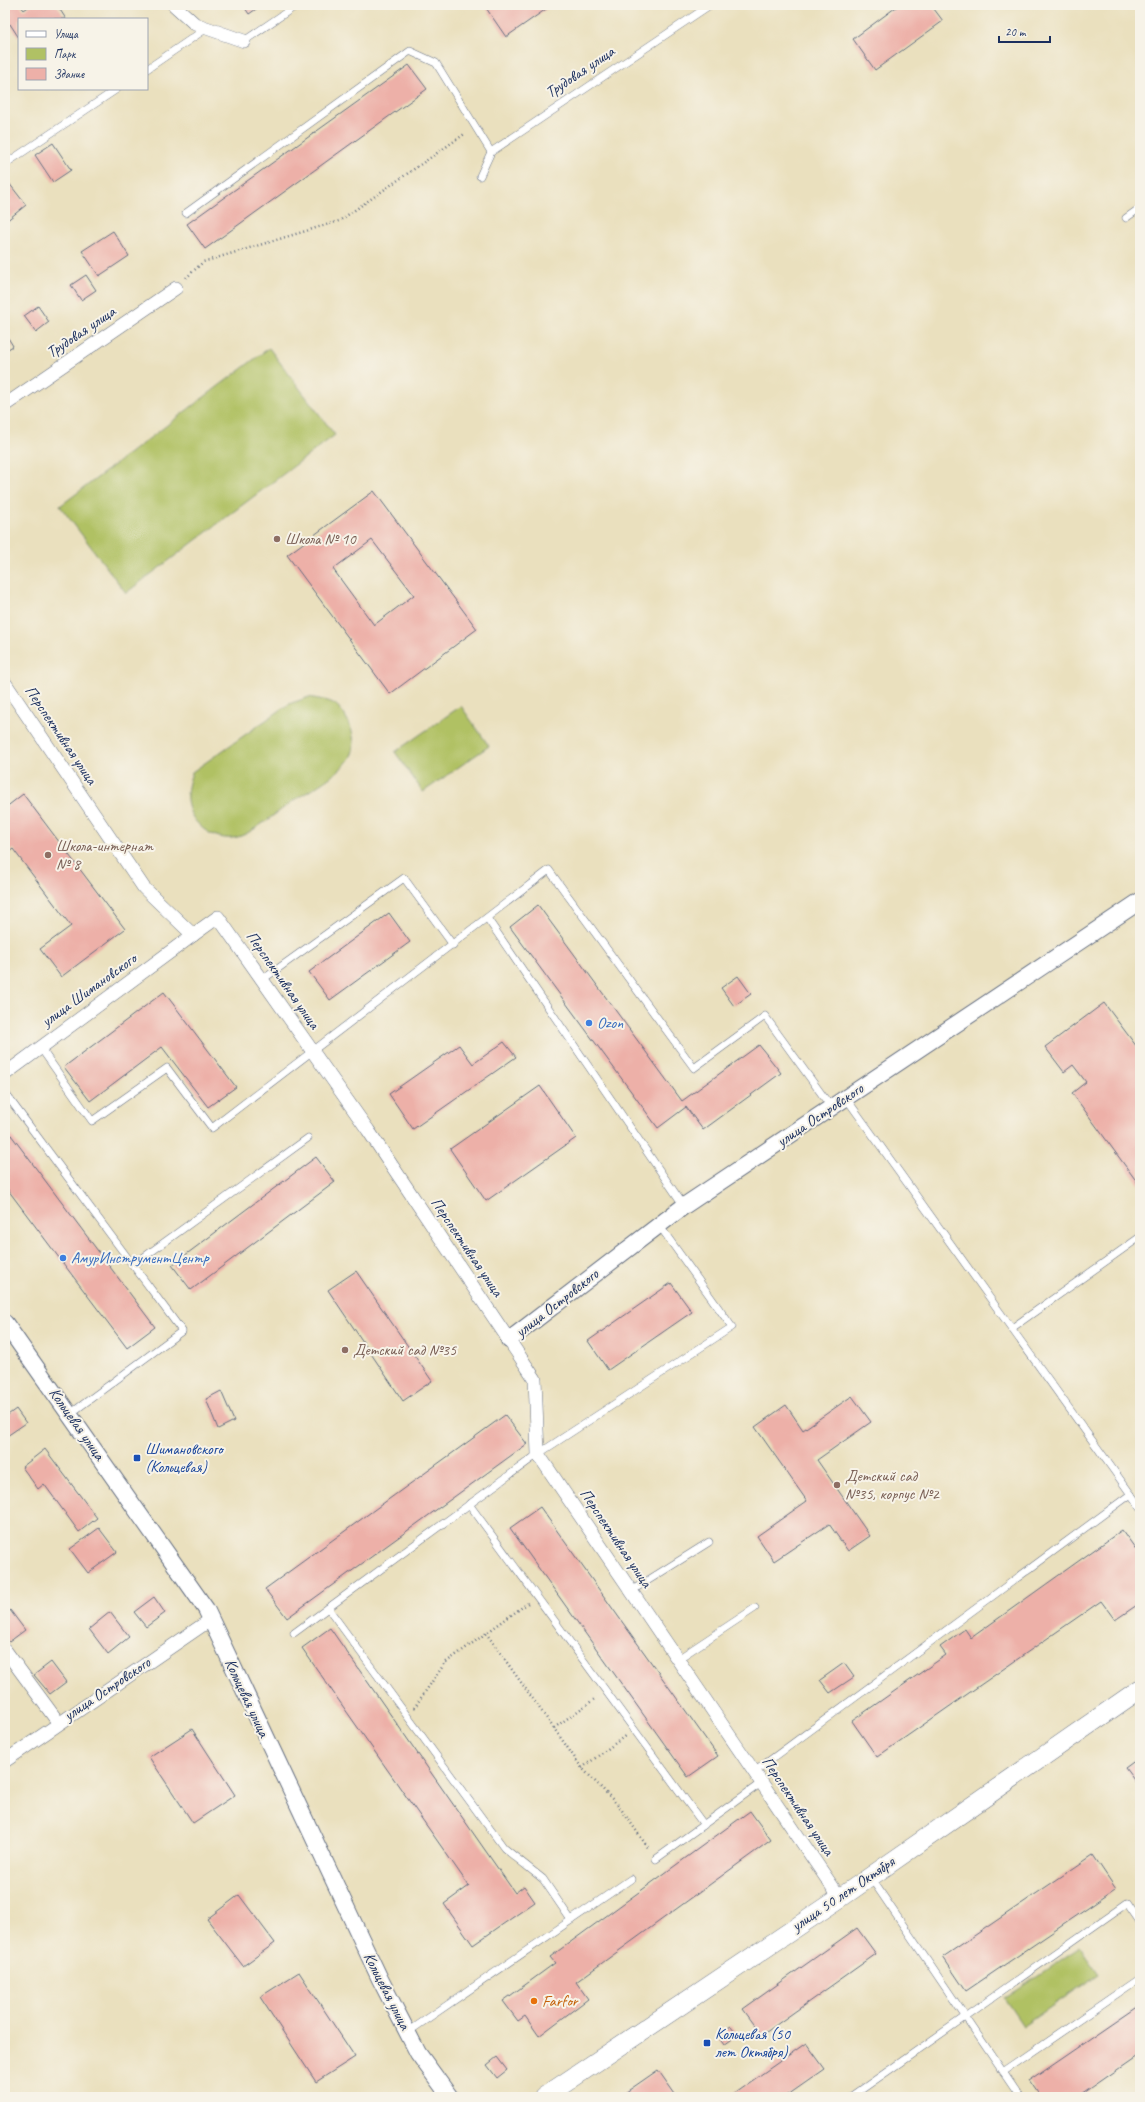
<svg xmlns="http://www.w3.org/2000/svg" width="1145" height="2102" font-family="Caveat,sans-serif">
<rect width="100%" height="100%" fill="#f7f3e8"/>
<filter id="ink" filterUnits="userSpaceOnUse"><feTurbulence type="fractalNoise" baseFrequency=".025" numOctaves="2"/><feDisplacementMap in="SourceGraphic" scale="8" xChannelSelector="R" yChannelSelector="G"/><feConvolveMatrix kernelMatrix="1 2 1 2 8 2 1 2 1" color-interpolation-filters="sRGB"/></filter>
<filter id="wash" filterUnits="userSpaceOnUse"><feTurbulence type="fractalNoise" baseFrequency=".012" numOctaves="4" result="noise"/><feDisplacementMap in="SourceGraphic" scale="16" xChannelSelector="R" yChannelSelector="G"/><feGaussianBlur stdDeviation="0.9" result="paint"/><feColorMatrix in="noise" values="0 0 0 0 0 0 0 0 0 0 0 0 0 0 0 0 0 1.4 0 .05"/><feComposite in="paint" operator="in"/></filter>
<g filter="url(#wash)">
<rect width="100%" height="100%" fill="#eae0be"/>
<g fill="#b0c164" stroke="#667861">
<polygon points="269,348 335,435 126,593 60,506"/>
<path d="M309,697C317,699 329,700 335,704C348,714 359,741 351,756C343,772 311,790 296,799C281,809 253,833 238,837C214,844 185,821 187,795C187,788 190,779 192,772L289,704Z"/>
<polygon points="461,706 489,746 423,792 395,752"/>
<polygon points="1080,1947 1099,1974 1023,2026 1004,1998"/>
</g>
<g id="blocks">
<g fill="#edb0a8" fill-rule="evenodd">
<polygon points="5,5 20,5 24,10 31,5 57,5 66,19 19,19 19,38 10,24 5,28"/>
<polygon points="243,5 262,5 249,14"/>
<polygon points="484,5 552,5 506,37"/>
<polygon points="899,5 931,5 943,21 875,70 853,39"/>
<polygon points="409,65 427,89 205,249 187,224"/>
<polygon points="53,143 71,170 53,182 35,155"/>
<polygon points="5,178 26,205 5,222"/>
<polygon points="113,231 129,256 99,276 82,251"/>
<polygon points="86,275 96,290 81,300 71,285"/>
<polygon points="38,306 49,322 36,332 24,316"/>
<polygon points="5,333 13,346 5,351"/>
<path d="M374,491L477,629L390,694L287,555ZM372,540L414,595L374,625L333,569Z"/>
<polygon points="23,794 125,929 61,977 40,949 71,926 13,849 5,855 5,808"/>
<polygon points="538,905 682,1101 759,1045 781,1073 703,1130 686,1107 658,1128 510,927"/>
<polygon points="389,913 410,942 330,1000 309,972"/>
<polygon points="738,976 751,994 734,1006 721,988"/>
<polygon points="164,992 236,1087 208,1107 162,1047 90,1101 64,1067"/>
<polygon points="1104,1003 1140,1051 1140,1186 1072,1093 1086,1082 1073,1065 1064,1072 1045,1047"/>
<polygon points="504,1042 516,1057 413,1129 389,1094 459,1045 473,1064"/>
<polygon points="540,1086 576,1138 486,1201 450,1149"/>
<polygon points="5,1127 155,1327 127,1348 5,1186"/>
<polygon points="316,1157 335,1182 191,1290 172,1265"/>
<polygon points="356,1271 432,1381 403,1401 328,1290"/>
<polygon points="671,1283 692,1312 608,1370 588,1341"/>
<polygon points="221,1391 234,1421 218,1429 206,1399"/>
<polygon points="852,1396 871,1422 817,1460 870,1536 848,1551 829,1524 774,1561 757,1536 807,1501 755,1427 786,1405 803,1430"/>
<polygon points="16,1409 26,1423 7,1436 5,1433 5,1417"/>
<polygon points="505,1415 527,1444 287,1618 265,1589"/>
<polygon points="45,1449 97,1518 79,1532 44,1484 38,1489 22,1467"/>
<polygon points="540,1507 718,1756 688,1777 510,1528"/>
<polygon points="99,1528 117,1552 88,1573 70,1549"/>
<polygon points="1122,1530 1140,1555 1140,1603 1115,1620 1101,1601 877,1757 852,1721 946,1655 940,1647 965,1629 971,1638"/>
<polygon points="154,1597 165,1613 146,1627 134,1612"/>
<polygon points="10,1610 25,1630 9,1642 5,1637 5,1613"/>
<polygon points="110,1612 129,1637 108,1654 89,1629"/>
<polygon points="330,1628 515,1893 524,1886 535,1902 473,1945 444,1904 469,1886 302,1648"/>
<polygon points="51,1662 66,1682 50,1694 34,1675"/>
<polygon points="844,1663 854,1677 830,1693 820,1680"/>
<polygon points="192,1729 235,1795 193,1823 149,1757"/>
<polygon points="1140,1757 1140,1788 1125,1768"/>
<polygon points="750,1811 771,1840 576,1982 588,1999 539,2036 525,2016 518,2021 503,2001 555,1963 550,1957"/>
<polygon points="1093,1855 1116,1889 966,1991 943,1957"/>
<polygon points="239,1895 275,1943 243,1966 207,1919"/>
<polygon points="857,1928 876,1954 762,2035 743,2009"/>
<polygon points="299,1972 355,2057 316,2082 260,1997"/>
<polygon points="1140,2005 1140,2054 1078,2097 1040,2097 1029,2081"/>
<polygon points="731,2026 738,2035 724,2045 717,2035"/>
<polygon points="806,2043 825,2069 785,2097 729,2097"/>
<polygon points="497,2057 507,2070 497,2078 487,2065"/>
<polygon points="658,2070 677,2097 619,2097"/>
</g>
</g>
</g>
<g filter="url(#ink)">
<use href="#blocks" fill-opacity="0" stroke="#636d80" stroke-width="1"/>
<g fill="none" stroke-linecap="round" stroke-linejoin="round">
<defs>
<g id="service">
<polyline points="244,41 297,5"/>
<polyline points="147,69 207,28"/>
<polyline points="5,164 117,89"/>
<polyline points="480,176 491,152 710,5"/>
<polyline points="186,213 410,51 436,63 491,152"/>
<polyline points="1126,218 1140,208"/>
<polyline points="487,918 684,1206"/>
<polyline points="262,980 404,878 453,945"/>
<polyline points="40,1047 92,1121 167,1068 212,1128 549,870 694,1068 765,1016 831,1107"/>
<polyline points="5,1093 182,1331 70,1414"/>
<polyline points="846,1098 1140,1507"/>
<polyline points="133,1265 308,1138"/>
<polyline points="1012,1328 1140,1237"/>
<polyline points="469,1504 704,1825"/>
<polyline points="631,1591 709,1542"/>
<polyline points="294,1633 328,1608"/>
<polyline points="678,1659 755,1608"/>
<polyline points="754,1772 1131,1494"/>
<polyline points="656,1859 761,1783"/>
<polyline points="871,1878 1020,2097"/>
<polyline points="571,1920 543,1879 504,1848 328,1608 538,1454 732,1327 659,1225"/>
<polyline points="408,2032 631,1879"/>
<polyline points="1003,2072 1140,1978"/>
<polyline points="851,2097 1127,1903 1140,1922"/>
</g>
<g id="minor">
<polyline points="174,5 195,24 244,41"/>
<polyline points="5,405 176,288"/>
<polyline points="5,683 144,888 193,935 218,917 368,1130 535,1379 538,1454 840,1898"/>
<polyline points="5,1074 193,935"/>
<polyline points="5,1650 58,1722"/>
<polyline points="5,1761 210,1620"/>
</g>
<g id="tertiary">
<polyline points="5,1323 206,1609 380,1979 418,2053 450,2097"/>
<polyline points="509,1340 684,1206 1140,901"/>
</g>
<polyline id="secondary" points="544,2097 840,1898 1140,1689"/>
</defs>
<use href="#service" stroke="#636d80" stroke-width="8"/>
<use href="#minor" stroke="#636d80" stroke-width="14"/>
<use href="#tertiary" stroke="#636d80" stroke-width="18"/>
<use href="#secondary" stroke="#636d80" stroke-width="20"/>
<g stroke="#636d80" stroke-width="2.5" stroke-dasharray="1 3" stroke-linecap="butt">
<polyline points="186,278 203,262 339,221 466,133"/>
<polyline points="486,1633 582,1768 619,1806 649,1849"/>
<polyline points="414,1708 445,1663 528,1603"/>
<polyline points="554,1728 596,1698"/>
<polyline points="582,1768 625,1736"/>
</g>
<use href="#service" stroke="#fff" stroke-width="7"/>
<use href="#minor" stroke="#fff" stroke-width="13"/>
<use href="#tertiary" stroke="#fff" stroke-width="16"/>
<use href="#secondary" stroke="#fff" stroke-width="19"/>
</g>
</g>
<g fill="#8d6e63" stroke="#f7f3e8" stroke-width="1.5">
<circle cx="277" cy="539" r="4"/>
<circle cx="48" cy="855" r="4"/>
<circle cx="345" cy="1350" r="4"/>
<circle cx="837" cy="1485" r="4"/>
</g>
<g fill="#3f7fe0" stroke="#f7f3e8" stroke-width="1.5">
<circle cx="589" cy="1023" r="4"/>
<circle cx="63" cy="1258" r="4"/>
</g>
<g fill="#1a4fb4" stroke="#f7f3e8" stroke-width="1.5">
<rect x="133" y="1454" width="8" height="8" rx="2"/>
<rect x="703" y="2039" width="8" height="8" rx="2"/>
</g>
<circle fill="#e8710a" stroke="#f7f3e8" stroke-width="1.5" cx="534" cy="2001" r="4"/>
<g text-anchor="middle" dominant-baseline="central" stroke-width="4" stroke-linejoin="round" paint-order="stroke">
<g font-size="16" fill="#1b2f5e" stroke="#f7f3e8">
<text transform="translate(580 72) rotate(-34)">Трудовая улица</text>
<text transform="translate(81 332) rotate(-34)">Трудовая улица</text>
<text transform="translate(61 735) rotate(56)">Перспективная улица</text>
<text transform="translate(283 980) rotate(55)">Перспективная улица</text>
<text transform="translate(89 990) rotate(-36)">улица Шимановского</text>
<text transform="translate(820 1115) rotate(-34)">улица Островского</text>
<text transform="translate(467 1247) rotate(56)">Перспективная улица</text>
<text transform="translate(557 1303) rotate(-38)">улица Островского</text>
<text transform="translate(77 1424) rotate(55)">Кольцевая улица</text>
<text transform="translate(616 1538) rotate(56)">Перспективная улица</text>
<text transform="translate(107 1689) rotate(-34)">улица Островского</text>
<text transform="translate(247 1698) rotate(65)">Кольцевая улица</text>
<text transform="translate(798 1806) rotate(56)">Перспективная улица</text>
<text transform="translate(843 1894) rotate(-34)">улица 50 лет Октября</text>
<text transform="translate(387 1991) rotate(63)">Кольцевая улица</text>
</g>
<g font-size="16" fill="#785e54" stroke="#f7f3e8" text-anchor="start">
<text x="285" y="539">Школа № 10</text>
<text x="56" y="846">Школа-интернат<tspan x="56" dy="18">№ 8</tspan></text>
<text x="353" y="1350">Детский сад №35</text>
<text x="845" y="1476">Детский сад<tspan x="845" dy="18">№35, корпус №2</tspan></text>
</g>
<g font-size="16" fill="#366cbe" stroke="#f7f3e8" text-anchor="start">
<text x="597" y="1023">Ozon</text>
<text x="71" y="1258">АмурИнструментЦентр</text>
</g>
<g font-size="16" fill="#164399" stroke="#f7f3e8" text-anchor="start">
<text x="145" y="1449">Шимановского<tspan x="145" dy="18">(Кольцевая)</tspan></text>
<text x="715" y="2034">Кольцевая (50<tspan x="715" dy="18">лет Октября)</tspan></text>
</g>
<g font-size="16" fill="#c56008" stroke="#f7f3e8" text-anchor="start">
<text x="542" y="2001">Farfor</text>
</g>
</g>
<rect width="1145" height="2102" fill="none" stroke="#f7f3e8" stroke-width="20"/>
<rect x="18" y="18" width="130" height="72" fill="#f7f3e8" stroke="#9fa5b1"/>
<rect x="26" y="31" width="20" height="6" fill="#ffffff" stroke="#9fa5b1"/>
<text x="54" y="38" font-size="12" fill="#1b2f5e">Улица</text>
<rect x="26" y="48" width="20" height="12" fill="#b0c164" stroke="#9fa5b1"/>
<text x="54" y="58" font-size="12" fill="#1b2f5e">Парк</text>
<rect x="26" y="68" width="20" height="12" fill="#edb0a8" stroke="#9fa5b1"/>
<text x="54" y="78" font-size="12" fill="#1b2f5e">Здание</text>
<path d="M999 36v6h51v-6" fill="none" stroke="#1b2f5e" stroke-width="2"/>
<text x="1005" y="36" font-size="12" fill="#1b2f5e" stroke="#f7f3e8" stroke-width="3" paint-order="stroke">20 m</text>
</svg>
